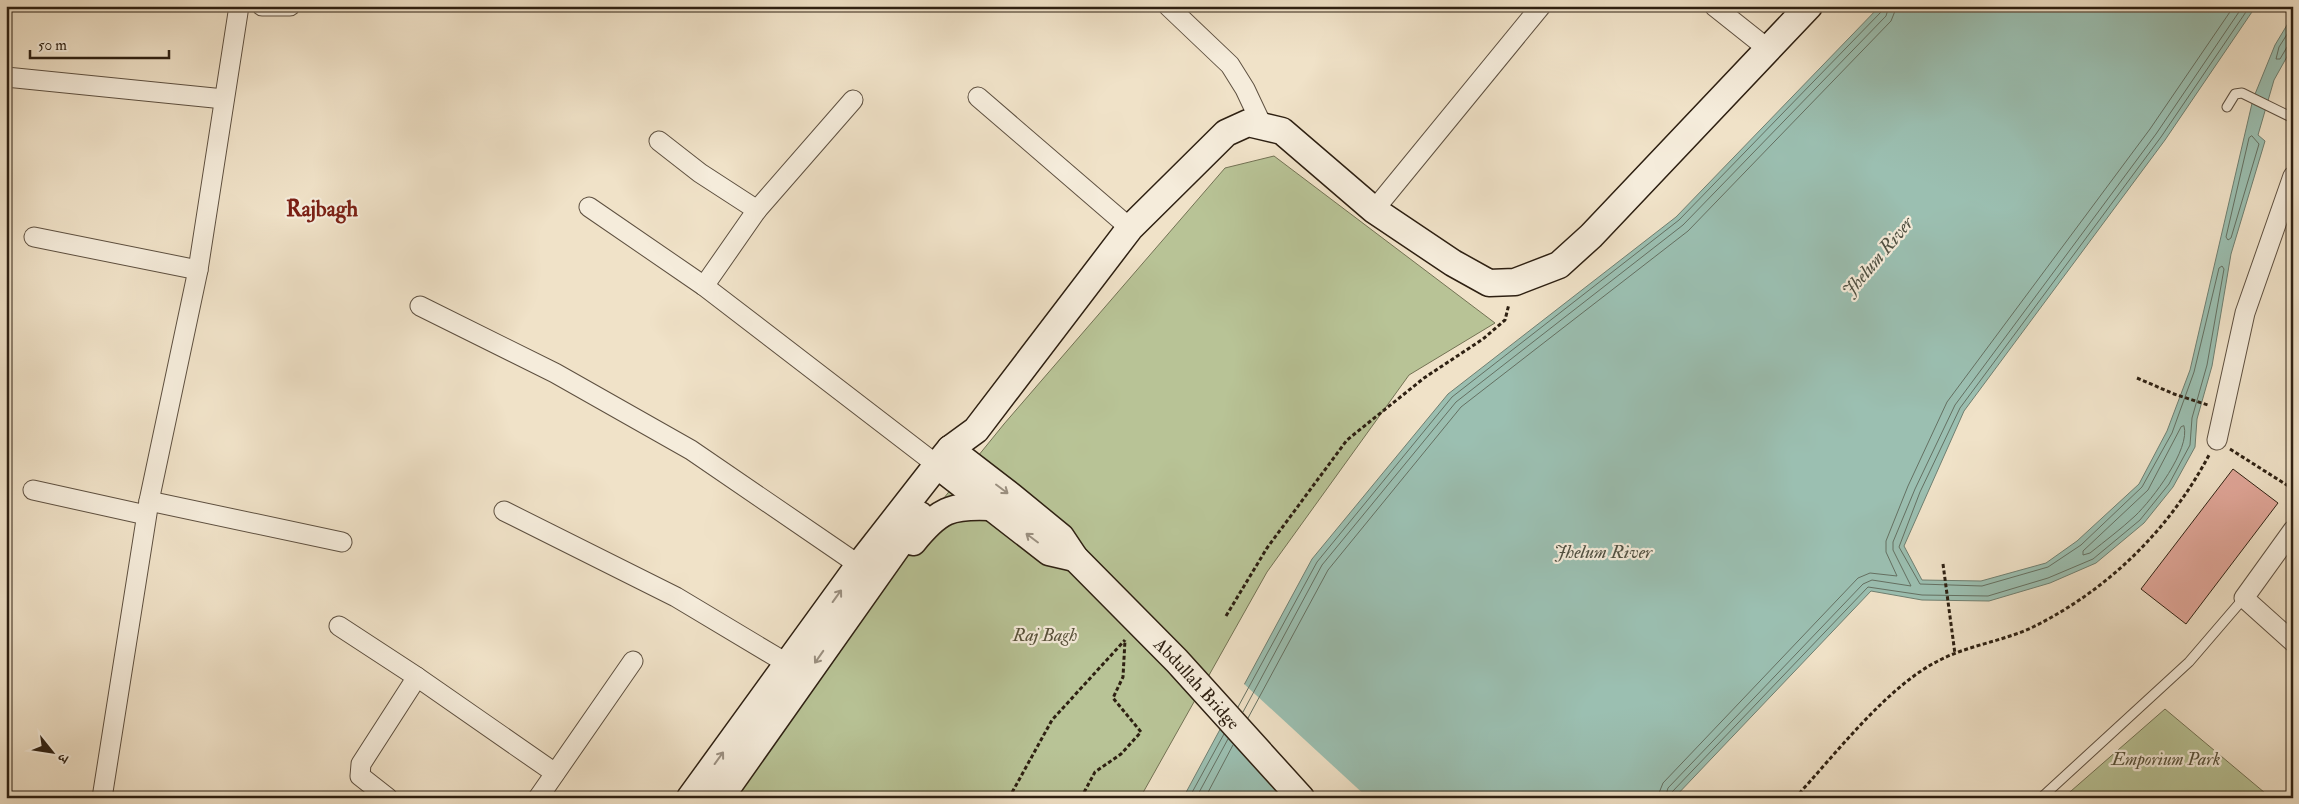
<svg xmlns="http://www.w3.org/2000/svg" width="2299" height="804" font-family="'IM FELL Double Pica','Noto Serif Devanagari',serif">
<rect width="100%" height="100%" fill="#f0e2c8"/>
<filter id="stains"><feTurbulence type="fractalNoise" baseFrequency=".004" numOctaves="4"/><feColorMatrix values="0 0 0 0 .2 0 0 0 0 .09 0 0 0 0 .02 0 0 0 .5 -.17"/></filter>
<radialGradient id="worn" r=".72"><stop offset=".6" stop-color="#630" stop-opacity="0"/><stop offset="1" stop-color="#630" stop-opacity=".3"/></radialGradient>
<g fill="#b8c396" stroke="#737254">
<polygon points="1274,156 1495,323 1409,375 1267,572 1140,798 735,798 922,525 1004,424 1225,168"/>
<polygon points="2165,709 2271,798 2063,798"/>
</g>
<polygon fill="#9bbfb1" stroke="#6f7f71" points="1880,6 2256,6 2165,140 1964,411 1904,546 1922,580 1981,581 2046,563 2077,541 2139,484 2167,431 2190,370 2253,99 2275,45 2293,15 2293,46 2274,80 2258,135 2265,141 2231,254 2212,366 2197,419 2195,447 2173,487 2144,523 2096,563 2050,583 1989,601 1922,600 1871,591 1674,798 1183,798 1312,559 1448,394 1676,217"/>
<polygon fill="#f0e2c8" points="1243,683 1368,798 1310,798 1223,718"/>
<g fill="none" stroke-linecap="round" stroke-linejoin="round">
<g stroke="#647062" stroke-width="1">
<polyline points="2293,25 2279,47 2276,59 2280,59 2287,47 2293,45"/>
<polygon points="2252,136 2259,144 2231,238 2228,240 2226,237 2249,138"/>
<path d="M2184,426C2191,449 2152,500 2135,516C2121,529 2105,541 2090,553L2083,555V551L2148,490L2181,427Z"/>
<polyline points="1238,707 1317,562 1452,397 1679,220 1881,12 1883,6"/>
<polyline points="1243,712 1322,565 1456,402 1683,225 1886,16 1889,6"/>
<polyline points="1248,718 1328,570 1461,407 1688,231 1891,21 1897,6"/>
<polyline points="1189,798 1224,734"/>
<polyline points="1196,798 1228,739"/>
<polyline points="1205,798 1233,745"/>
<polyline points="1657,798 1663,783 1858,578 1870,573 1897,576 1886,552 1886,541 1908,486 1947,402 2150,129 2234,6"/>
<polyline points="1665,798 1668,788 1863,584 1872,580 1911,586 1893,550 1893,542 1915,489 1955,405 2156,134 2243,6"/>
<polyline points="1671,798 1672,792 1868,587 1922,595 1988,596 2048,578 2093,559 2140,520 2169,484 2190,445 2192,418 2207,365 2224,269 2222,266 2219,268 2194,372 2172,433 2142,487 2081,545 2048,567 1982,586 1920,584 1899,547 1920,492 1960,408 2161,137 2250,6"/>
</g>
</g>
<polygon fill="#e1a699" stroke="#2e2012" points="2233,469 2278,503 2186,624 2141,589"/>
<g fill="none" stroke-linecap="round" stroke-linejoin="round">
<defs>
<g id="lane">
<polyline points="2227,107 2235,94 2242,93 2293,118"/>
<polyline points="2041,798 2189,662 2244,598"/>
</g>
<g id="street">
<polyline points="262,6 290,6"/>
<polyline points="1168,6 1230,65 1245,89 1262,125"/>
<polyline points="1714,6 1768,49"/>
<polyline points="6,77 224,99"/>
<polyline points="978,97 1130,228"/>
<polyline points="659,141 700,173 757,210"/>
<polyline points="589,207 704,286 937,465"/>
<polyline points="1374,210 1541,6"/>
<polyline points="34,237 198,270"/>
<polyline points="704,286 757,210 853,100"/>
<polyline points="420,306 555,373 691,450 859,565"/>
<polyline points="2217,440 2245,313 2293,176"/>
<polyline points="33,490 146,515"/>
<polyline points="149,501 342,542"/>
<polyline points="504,511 676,597 788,664"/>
<polyline points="2293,530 2244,598 2293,642"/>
<polyline points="339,626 417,677 555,773"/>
<polyline points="102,798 149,501 198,270 239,6"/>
<polyline points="388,798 360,776 361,764 417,677"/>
<polyline points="538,798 633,661"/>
</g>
<g id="secondary">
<path id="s1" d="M950,449L1011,496L1061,537L1075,558L1177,661L1301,798"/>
<polyline points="937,465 1049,552 1075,558"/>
<path d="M913,542C939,510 950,505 991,507"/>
<polyline points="690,798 859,565 937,465 950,449 976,430 1130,228 1226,133 1248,123 1282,131 1374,210 1453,263 1489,283 1515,282 1559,265 1591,236 1809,6"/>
<polyline points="720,798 920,515"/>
</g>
</defs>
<use href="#lane" stroke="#5e5040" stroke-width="11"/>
<use href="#street" stroke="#5e5040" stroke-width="21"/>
<use href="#secondary" stroke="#2e2012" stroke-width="29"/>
<g stroke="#2e2012" stroke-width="3" stroke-dasharray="4 2.5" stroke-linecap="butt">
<polyline points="2137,378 2174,394 2208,405"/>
<polyline points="2230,449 2293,489"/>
<polyline points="1943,564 1955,654"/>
<polyline points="1226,616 1267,548 1347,440 1424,378 1483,339 1505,320 1509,304"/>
<polyline points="1009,798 1052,720 1125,640"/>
<polyline points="1081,798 1095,772 1121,754 1141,732 1113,698 1123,677 1125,640"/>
<path d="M1795,798C1835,755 1888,685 1940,660C1969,645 2004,641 2033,627C2108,590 2170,529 2209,455"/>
</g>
<use href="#lane" stroke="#f5ecdb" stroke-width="9"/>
<use href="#street" stroke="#f5ecdb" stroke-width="19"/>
<use href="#secondary" stroke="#f5ecdb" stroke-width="26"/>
</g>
<defs><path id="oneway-shaft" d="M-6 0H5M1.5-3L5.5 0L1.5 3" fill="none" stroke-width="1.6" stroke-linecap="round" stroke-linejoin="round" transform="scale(1.25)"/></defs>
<g stroke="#9b9081">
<use href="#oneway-shaft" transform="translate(1002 489) rotate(37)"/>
<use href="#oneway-shaft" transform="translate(1032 538) rotate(-143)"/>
<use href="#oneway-shaft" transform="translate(837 596) rotate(-54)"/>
<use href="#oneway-shaft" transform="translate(819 657) rotate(125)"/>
<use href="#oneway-shaft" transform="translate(719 758) rotate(-54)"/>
</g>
<g text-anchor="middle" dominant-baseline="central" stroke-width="4.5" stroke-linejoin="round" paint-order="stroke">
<g font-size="18" font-style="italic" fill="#57513a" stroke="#f5ecdb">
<text x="1045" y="635">Raj Bagh</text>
<text x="2166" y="759">Emporium Park</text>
</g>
<g font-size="18" fill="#2e2012" stroke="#f5ecdb">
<text stroke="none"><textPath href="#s1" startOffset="342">Abdullah Bridge</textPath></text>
</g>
<g font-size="19" font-style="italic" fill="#4f5042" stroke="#f5ecdb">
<text transform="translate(1878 257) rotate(-50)">Jhelum River</text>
<text x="1603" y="552">Jhelum River</text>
</g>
<g font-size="22" font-weight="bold" fill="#7a1f14" stroke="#f5ecdb">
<text x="322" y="209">Rajbagh</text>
</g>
</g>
<rect width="2299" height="804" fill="none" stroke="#f0e2c8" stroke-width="25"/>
<rect x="8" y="8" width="2284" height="789" fill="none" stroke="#2e2012" stroke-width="2.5"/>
<rect x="12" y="12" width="2274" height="779" fill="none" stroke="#2e2012"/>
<g transform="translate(52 752) rotate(120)" stroke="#f5ecdb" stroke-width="4" paint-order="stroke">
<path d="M0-4L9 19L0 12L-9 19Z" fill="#2e2012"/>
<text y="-8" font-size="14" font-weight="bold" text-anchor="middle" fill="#2e2012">उ</text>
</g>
<path d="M30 50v8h139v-8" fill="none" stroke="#2e2012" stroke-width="2.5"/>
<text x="38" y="50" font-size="15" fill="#2e2012" stroke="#f5ecdb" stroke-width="4" paint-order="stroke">50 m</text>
<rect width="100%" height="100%" filter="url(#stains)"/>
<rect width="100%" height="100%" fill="url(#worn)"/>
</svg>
